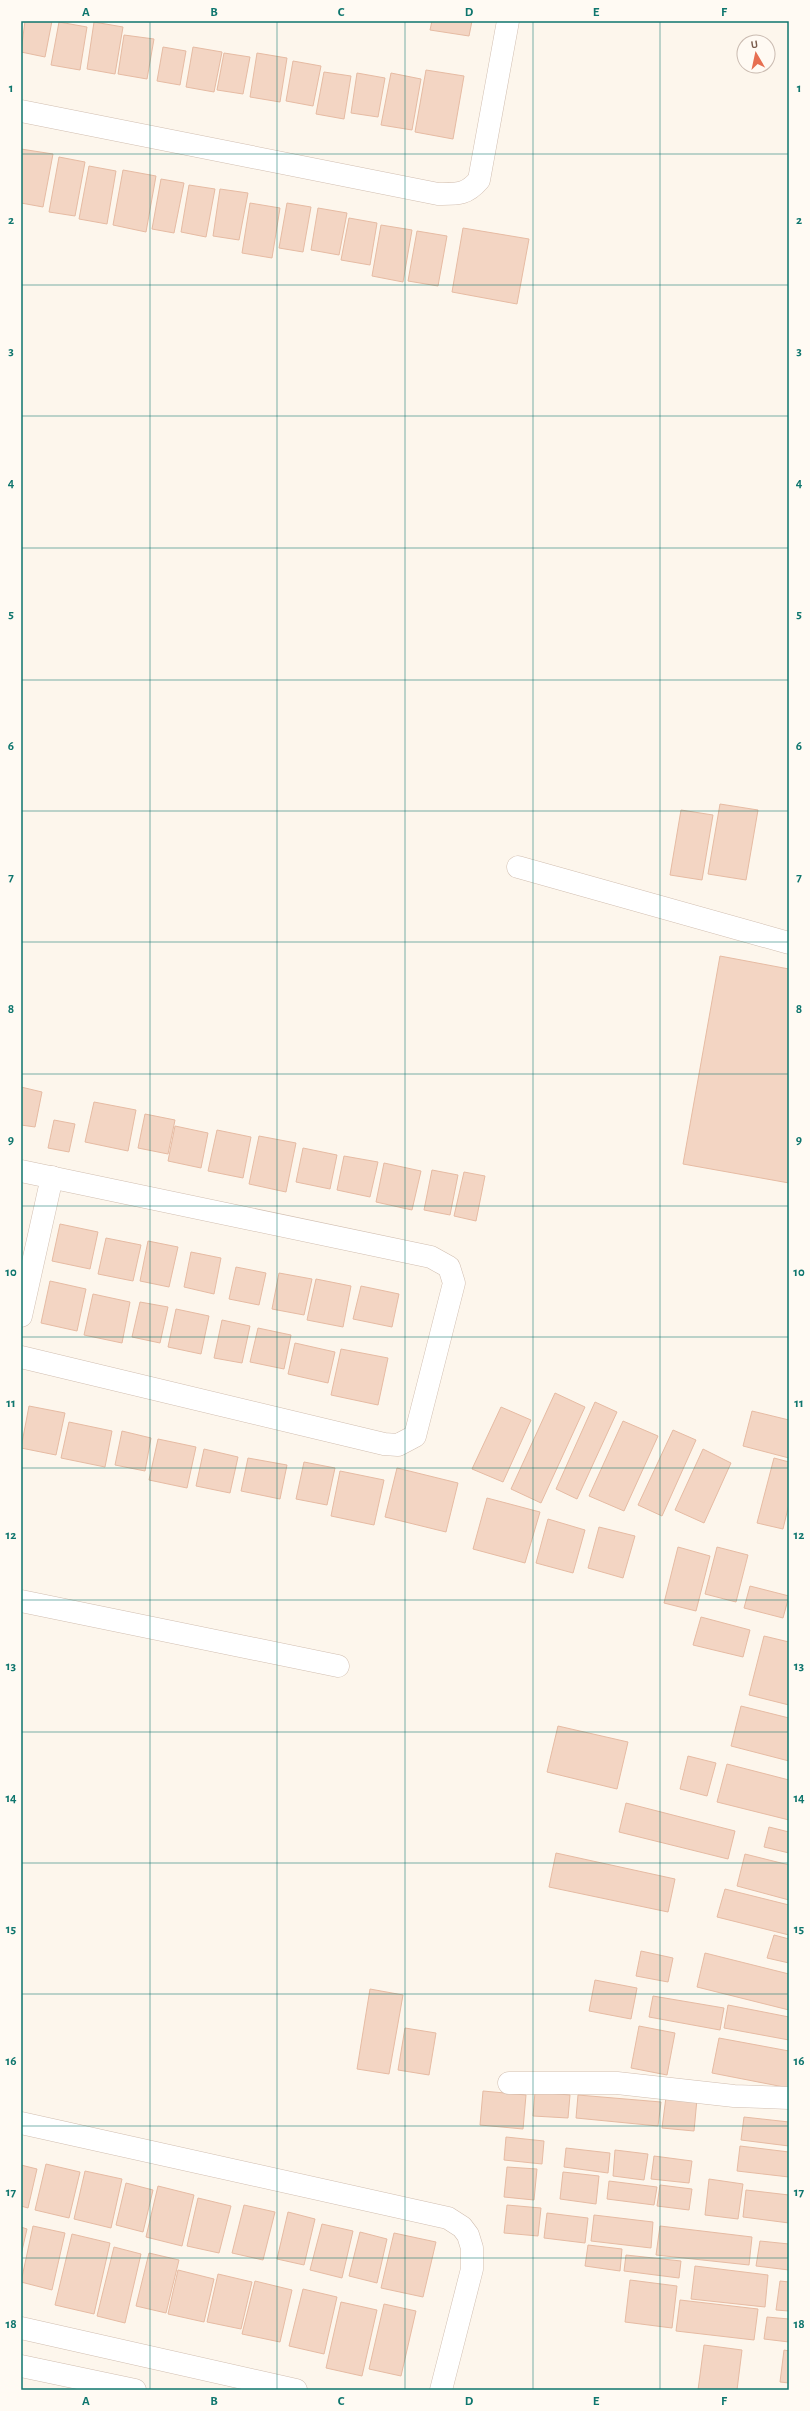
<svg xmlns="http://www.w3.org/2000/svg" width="810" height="2411" font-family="'Alegreya Sans',sans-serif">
<rect width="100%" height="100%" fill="#fdf6ec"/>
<g fill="#f3d5c3" stroke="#e6bba3">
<polygon points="25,21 52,21 45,57 21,52"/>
<polygon points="432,21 472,21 469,36 430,30"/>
<polygon points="59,22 87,27 80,70 51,65"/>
<polygon points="94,22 123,27 115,74 87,69"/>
<polygon points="124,35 154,39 147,79 118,74"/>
<polygon points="163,47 186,51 180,85 157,81"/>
<polygon points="193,47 222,52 214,92 186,87"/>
<polygon points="224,53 250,57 243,94 217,90"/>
<polygon points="257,53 287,58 280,102 250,97"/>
<polygon points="293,61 321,66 313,106 286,101"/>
<polygon points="426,70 464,76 453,139 415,132"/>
<polygon points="324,72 351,76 344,119 316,114"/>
<polygon points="357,73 385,78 378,117 351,113"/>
<polygon points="391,73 421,79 412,130 381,125"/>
<polygon points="21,149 53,154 43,207 21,203"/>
<polygon points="59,157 85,162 75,216 49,212"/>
<polygon points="89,166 116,171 107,224 79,219"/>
<polygon points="123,170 156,176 146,232 113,225"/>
<polygon points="161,179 184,183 174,233 152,229"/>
<polygon points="189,185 215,189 206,237 181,232"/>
<polygon points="220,189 248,193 239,240 213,236"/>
<polygon points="250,203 280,208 272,258 242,253"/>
<polygon points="287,203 311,207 303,252 279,248"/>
<polygon points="318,208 347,213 339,255 311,250"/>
<polygon points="349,218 377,223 370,265 341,260"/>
<polygon points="381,225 412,230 403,282 372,276"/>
<polygon points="463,228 529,239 517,304 452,292"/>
<polygon points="417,231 447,236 438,286 408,281"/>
<polygon points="720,804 758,810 746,880 708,874"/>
<polygon points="681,810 713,815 702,880 670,875"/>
<polygon points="720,956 789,969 789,1183 683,1164"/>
<polygon points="21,1087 42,1092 35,1127 21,1125"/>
<polygon points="94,1102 136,1110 128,1151 85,1142"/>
<polygon points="145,1114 175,1120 168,1154 138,1148"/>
<polygon points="54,1120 75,1124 69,1152 48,1148"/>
<polygon points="175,1126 208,1133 201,1168 168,1161"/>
<polygon points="217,1130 251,1137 243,1178 208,1171"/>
<polygon points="259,1136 296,1143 286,1192 249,1184"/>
<polygon points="303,1148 337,1155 330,1189 296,1182"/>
<polygon points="344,1156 378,1162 370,1197 337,1190"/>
<polygon points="384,1163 421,1171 412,1210 376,1202"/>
<polygon points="432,1170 458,1175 450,1215 424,1210"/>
<polygon points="464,1172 485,1176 476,1221 454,1216"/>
<polygon points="60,1224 98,1232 90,1269 52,1261"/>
<polygon points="106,1238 141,1245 133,1281 98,1274"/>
<polygon points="148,1241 178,1247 169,1287 140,1281"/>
<polygon points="191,1252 221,1258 214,1294 184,1287"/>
<polygon points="236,1267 266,1273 259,1305 229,1299"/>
<polygon points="279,1273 312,1279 304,1315 272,1309"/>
<polygon points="316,1279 351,1286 343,1327 307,1320"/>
<polygon points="50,1281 86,1289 77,1331 41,1323"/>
<polygon points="361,1286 399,1294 392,1327 353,1319"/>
<polygon points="93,1294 130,1302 122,1343 84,1335"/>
<polygon points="140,1302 168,1307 160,1343 132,1337"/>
<polygon points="176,1309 209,1316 201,1354 168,1347"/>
<polygon points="222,1320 250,1326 242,1363 214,1358"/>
<polygon points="258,1328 291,1335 284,1369 250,1362"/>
<polygon points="295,1343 335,1352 328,1383 288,1374"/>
<polygon points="341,1349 388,1358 378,1405 331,1395"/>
<polygon points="555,1393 585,1407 541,1503 511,1489"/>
<polygon points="595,1402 617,1412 577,1499 556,1489"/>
<polygon points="29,1406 65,1413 56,1455 21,1448"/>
<polygon points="501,1407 531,1420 503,1482 472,1469"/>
<polygon points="752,1411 789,1420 789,1458 743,1446"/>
<polygon points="623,1421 658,1436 624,1511 589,1496"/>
<polygon points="69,1422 112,1431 105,1467 61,1458"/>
<polygon points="673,1430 696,1440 662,1516 638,1505"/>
<polygon points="122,1431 151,1438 145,1471 115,1465"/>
<polygon points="158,1439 196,1447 187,1488 149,1480"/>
<polygon points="204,1449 238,1457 230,1493 196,1486"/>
<polygon points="703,1449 731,1463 704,1523 675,1510"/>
<polygon points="248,1458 287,1465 280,1499 241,1491"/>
<polygon points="774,1458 789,1462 789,1504 783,1529 757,1523"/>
<polygon points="304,1462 335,1468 327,1505 296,1499"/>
<polygon points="397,1468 458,1483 446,1532 385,1517"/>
<polygon points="340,1471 384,1480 374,1525 331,1516"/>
<polygon points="487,1498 540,1512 525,1563 473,1549"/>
<polygon points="548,1519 585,1530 573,1573 536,1563"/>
<polygon points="599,1527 635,1536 623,1578 588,1568"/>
<polygon points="678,1547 710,1556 696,1611 664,1603"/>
<polygon points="717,1547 748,1555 736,1602 705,1594"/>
<polygon points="750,1586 789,1596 783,1618 744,1608"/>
<polygon points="701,1617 750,1630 743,1657 693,1645"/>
<polygon points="764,1636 789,1642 789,1705 749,1695"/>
<polygon points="741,1706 789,1718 789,1761 731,1746"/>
<polygon points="558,1726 628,1742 617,1789 547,1772"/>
<polygon points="688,1756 716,1763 707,1796 680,1789"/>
<polygon points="727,1764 789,1780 789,1820 717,1802"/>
<polygon points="626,1803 735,1831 728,1859 619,1832"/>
<polygon points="769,1827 789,1832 789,1853 764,1847"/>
<polygon points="556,1853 675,1879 668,1912 549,1887"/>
<polygon points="745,1854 789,1865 789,1900 737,1886"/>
<polygon points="725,1889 789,1905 789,1935 717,1917"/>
<polygon points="774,1935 789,1939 789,1963 767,1958"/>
<polygon points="641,1951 673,1958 668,1982 636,1976"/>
<polygon points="705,1953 789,1974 789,2010 697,1987"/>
<polygon points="595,1980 637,1988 631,2019 589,2011"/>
<polygon points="370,1989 403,1995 389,2074 357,2069"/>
<polygon points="653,1996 724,2008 720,2030 649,2017"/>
<polygon points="728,2005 789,2017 789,2040 724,2028"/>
<polygon points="639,2026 675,2033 667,2075 631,2068"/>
<polygon points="405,2028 436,2033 429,2075 398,2070"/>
<polygon points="719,2038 789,2051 789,2088 712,2073"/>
<polygon points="483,2091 526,2095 523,2129 480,2125"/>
<polygon points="535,2092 570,2095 568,2118 533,2116"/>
<polygon points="578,2095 661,2102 658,2126 576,2118"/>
<polygon points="666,2097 697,2099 694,2131 662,2128"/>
<polygon points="744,2117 789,2122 789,2146 741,2140"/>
<polygon points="506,2137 544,2141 542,2164 504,2160"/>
<polygon points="740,2146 789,2152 789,2177 737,2171"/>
<polygon points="566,2148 610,2153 608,2173 564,2167"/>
<polygon points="615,2150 648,2154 644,2180 613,2176"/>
<polygon points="654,2156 692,2161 689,2183 651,2179"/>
<polygon points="46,2164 80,2172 69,2218 35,2210"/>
<polygon points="21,2165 37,2169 28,2208 21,2206"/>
<polygon points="507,2167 537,2169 534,2200 504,2197"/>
<polygon points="85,2171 122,2179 111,2228 74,2219"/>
<polygon points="563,2172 599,2176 596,2204 560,2199"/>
<polygon points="709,2179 743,2184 738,2219 705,2215"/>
<polygon points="609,2181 657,2187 654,2205 607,2199"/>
<polygon points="126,2183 153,2190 143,2232 116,2225"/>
<polygon points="660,2185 692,2189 689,2210 657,2206"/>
<polygon points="158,2186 194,2195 182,2246 146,2237"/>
<polygon points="746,2190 789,2195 789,2223 743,2217"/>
<polygon points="198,2198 231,2206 219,2253 187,2246"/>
<polygon points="244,2205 275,2212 263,2260 232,2253"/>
<polygon points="507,2205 541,2208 538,2236 504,2233"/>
<polygon points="288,2212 315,2219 304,2265 277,2259"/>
<polygon points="547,2213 588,2218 585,2243 544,2238"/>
<polygon points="594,2215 653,2222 651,2248 591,2241"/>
<polygon points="322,2224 353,2231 342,2278 310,2270"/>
<polygon points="33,2226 65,2233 52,2290 21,2282"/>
<polygon points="660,2226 752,2237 749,2265 656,2255"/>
<polygon points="21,2227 27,2229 21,2255"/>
<polygon points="360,2232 387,2239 377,2283 349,2276"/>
<polygon points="394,2233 436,2242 423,2297 381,2288"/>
<polygon points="72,2234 110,2243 94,2314 55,2305"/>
<polygon points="760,2241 789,2244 789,2270 756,2266"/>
<polygon points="588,2245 622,2249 620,2271 585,2266"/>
<polygon points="114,2247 141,2254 125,2323 97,2316"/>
<polygon points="149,2253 179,2260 166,2313 136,2306"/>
<polygon points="626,2255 681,2261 679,2278 624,2271"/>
<polygon points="695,2266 768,2275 765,2307 691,2299"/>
<polygon points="178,2270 214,2279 204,2322 168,2314"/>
<polygon points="218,2274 252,2282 241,2329 207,2322"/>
<polygon points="630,2280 677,2286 672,2328 625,2322"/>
<polygon points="255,2281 292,2290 280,2342 242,2334"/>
<polygon points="780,2281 789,2282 789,2311 776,2310"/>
<polygon points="303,2289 337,2297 324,2354 289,2346"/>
<polygon points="680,2300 758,2309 754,2340 676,2331"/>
<polygon points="341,2302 377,2310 362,2376 326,2368"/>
<polygon points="384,2304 416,2311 401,2376 369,2369"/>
<polygon points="767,2317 789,2319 789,2342 764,2339"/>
<polygon points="704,2345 742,2350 737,2390 698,2390"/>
<polygon points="784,2350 789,2351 789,2383 780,2382"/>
</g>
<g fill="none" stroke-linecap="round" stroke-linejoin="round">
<defs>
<g id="minor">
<path d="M21,111L438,194C458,194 466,195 479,180L508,21"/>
<polyline points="518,867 789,943"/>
<polyline points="21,1171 431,1257 449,1267 454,1283 415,1436 398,1445 384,1444 21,1357"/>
<polyline points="21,1316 52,1177"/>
<polyline points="21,1601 338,1666"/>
<polyline points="509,2083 617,2083 734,2096 789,2098"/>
<polyline points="21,2123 448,2218 462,2227 468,2235 472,2248 472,2269 441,2390"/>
<polyline points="21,2328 296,2390"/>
<polyline points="21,2366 135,2390"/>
</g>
</defs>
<use href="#minor" stroke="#d1beb0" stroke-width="23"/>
<use href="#minor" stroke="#fff" stroke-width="22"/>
</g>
<path fill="none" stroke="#0f766e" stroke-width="1" stroke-opacity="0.55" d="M150,21V2390M277,21V2390M405,21V2390M533,21V2390M660,21V2390M21,154H789M21,285H789M21,416H789M21,548H789M21,680H789M21,811H789M21,942H789M21,1074H789M21,1206H789M21,1337H789M21,1468H789M21,1600H789M21,1732H789M21,1863H789M21,1994H789M21,2126H789M21,2258H789"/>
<rect width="810" height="2411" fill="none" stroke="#fffaf3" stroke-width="44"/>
<g transform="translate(756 54) rotate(351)"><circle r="19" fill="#fffaf3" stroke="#cabbb1"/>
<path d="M0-3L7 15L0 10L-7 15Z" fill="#e76f51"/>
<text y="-6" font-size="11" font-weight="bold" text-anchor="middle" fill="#7a5c4d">U</text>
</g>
<rect x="22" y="22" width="766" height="2367" fill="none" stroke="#0f766e" stroke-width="1.5"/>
<g font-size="13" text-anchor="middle" font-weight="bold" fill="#0f766e">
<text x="86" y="16">A</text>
<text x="214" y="16">B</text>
<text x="341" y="16">C</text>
<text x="469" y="16">D</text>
<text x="596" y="16">E</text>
<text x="724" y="16">F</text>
<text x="11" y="92">1</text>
<text x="799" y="92">1</text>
<text x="11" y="224">2</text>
<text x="799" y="224">2</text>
<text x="11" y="355">3</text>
<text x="799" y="355">3</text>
<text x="11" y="487">4</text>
<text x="799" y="487">4</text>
<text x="11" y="618">5</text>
<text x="799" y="618">5</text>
<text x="11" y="750">6</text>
<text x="799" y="750">6</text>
<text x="11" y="881">7</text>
<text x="799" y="881">7</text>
<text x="11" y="1013">8</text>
<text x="799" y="1013">8</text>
<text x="11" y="1144">9</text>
<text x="799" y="1144">9</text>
<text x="11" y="1276">10</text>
<text x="799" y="1276">10</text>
<text x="11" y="1407">11</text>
<text x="799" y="1407">11</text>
<text x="11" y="1539">12</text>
<text x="799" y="1539">12</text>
<text x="11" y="1670">13</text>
<text x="799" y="1670">13</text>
<text x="11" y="1802">14</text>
<text x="799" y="1802">14</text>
<text x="11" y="1933">15</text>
<text x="799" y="1933">15</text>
<text x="11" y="2065">16</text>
<text x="799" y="2065">16</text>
<text x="11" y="2196">17</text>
<text x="799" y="2196">17</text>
<text x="11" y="2328">18</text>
<text x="799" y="2328">18</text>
<text x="86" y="2405">A</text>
<text x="214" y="2405">B</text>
<text x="341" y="2405">C</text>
<text x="469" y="2405">D</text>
<text x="596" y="2405">E</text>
<text x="724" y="2405">F</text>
</g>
</svg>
